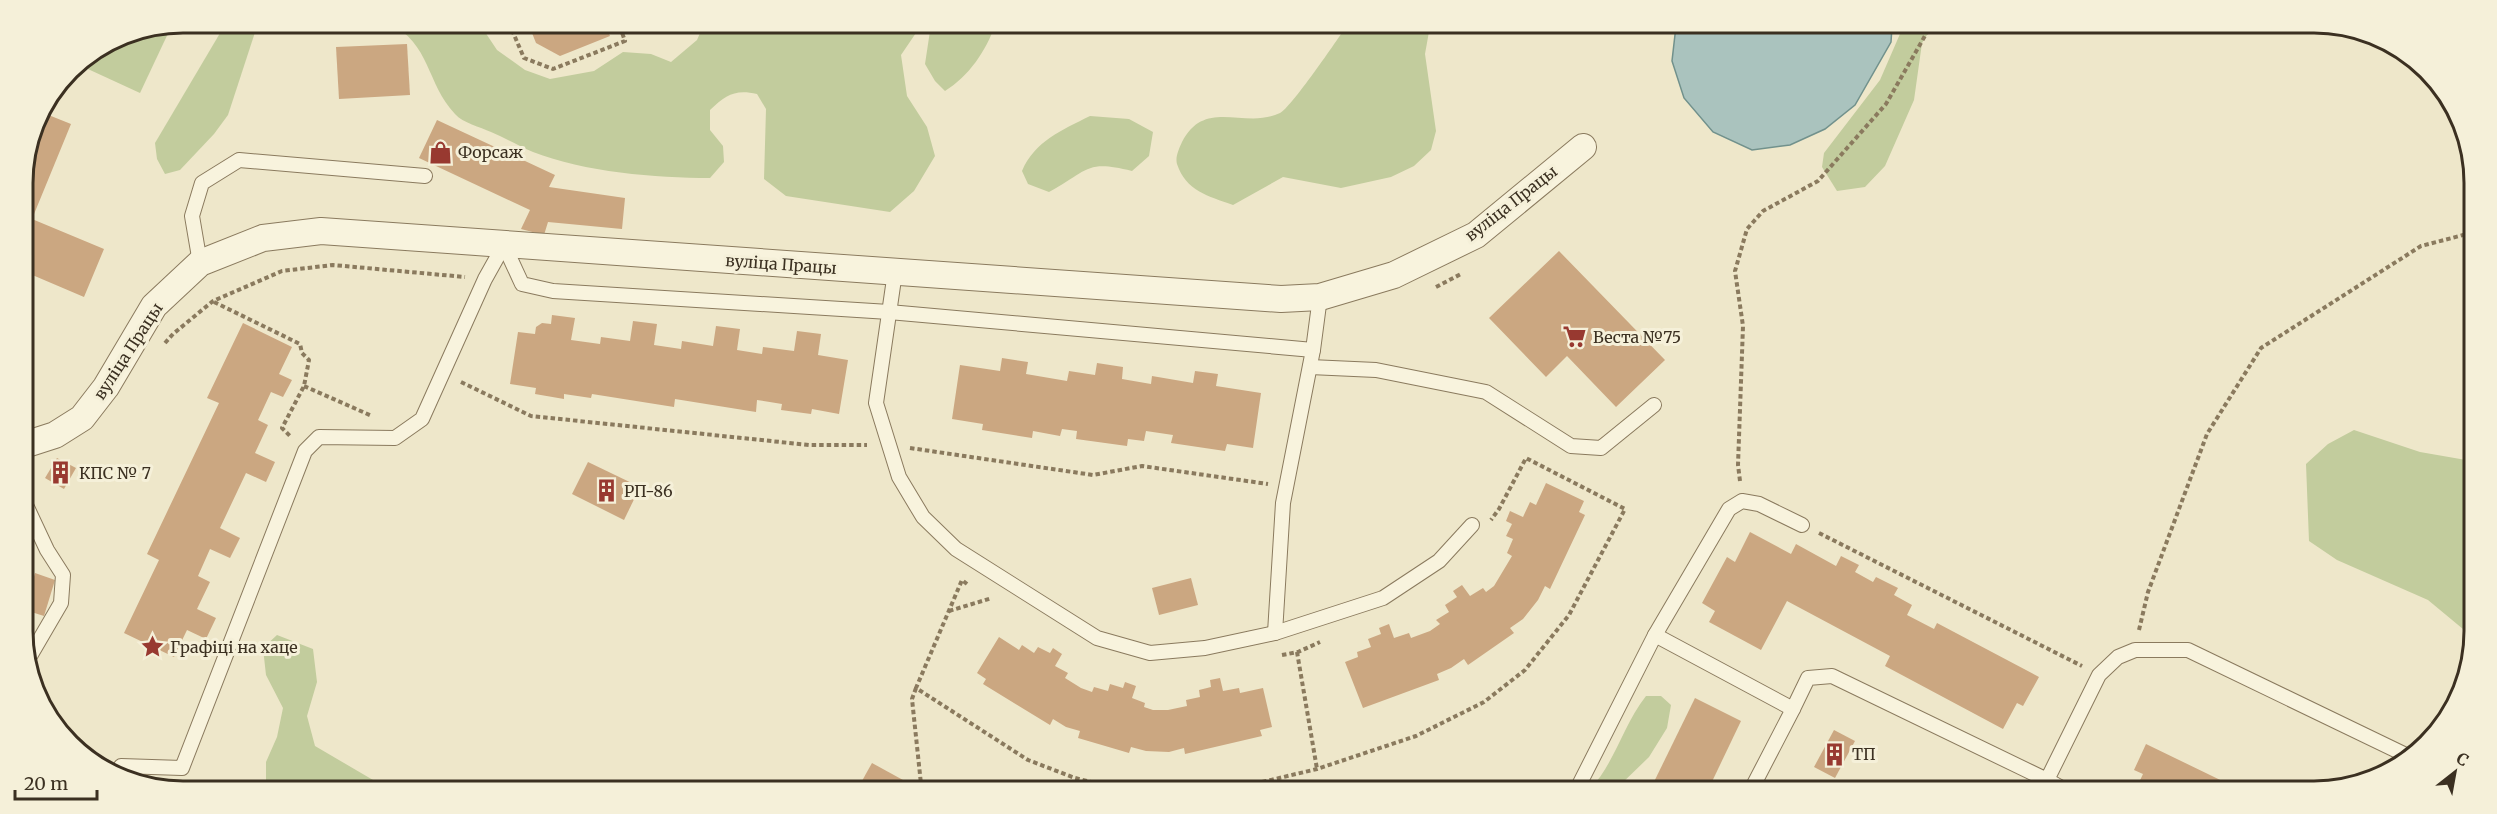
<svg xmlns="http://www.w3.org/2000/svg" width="2497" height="814" font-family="Merriweather,serif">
<rect width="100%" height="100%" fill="#eee7ca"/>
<g fill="#c2cc9d">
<polygon points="226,23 258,23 228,115 214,134 180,170 165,174 157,159 155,143"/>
<path d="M389,23H479L497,50L525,70L550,79L594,71L623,52L651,54L671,62L697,40L704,24L995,25C986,51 969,76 945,91L935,81L925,64L930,31L920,27L901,55L907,96L927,127L935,156L914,191L890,212L786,196L764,179L766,109L757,94C735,89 726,95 710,110V130L723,146L724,162L710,178C656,178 584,172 533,152C519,146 505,138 491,132C480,127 463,123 455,114C426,83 431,44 389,23Z"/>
<polygon points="172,25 140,93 77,64 122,35"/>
<path d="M1347,25L1430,26L1425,54L1436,131L1431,150L1414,166L1391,177L1341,188L1283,177L1233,205C1208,196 1186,191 1177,164C1175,157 1179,149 1182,142C1205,97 1245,130 1280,113C1290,109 1338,39 1347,25Z"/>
<polygon points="1903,27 1932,27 1922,43 1914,100 1885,166 1865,187 1837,191 1822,167 1824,153 1880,80"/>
<path d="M1090,116L1129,119L1153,132L1149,156L1132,171C1085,159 1088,171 1049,192L1028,184L1022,171C1035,141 1062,130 1090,116Z"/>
<polygon points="2354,430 2420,452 2466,460 2470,459 2469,634 2428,600 2337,560 2309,541 2306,464 2328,444"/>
<polygon points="277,635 313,649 317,682 307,716 315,746 385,787 264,786 266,783 266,762 277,737 283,708 266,675 263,648"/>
<path d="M1646,696H1661L1671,705L1667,728L1649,757L1616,789H1590C1615,763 1623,725 1646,696Z"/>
</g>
<polygon fill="#aac3be" stroke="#71918c" stroke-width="1.5" points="1676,26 1892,27 1891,42 1855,105 1825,129 1790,145 1752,150 1713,132 1684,98 1672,61"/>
<g fill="#cba781">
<polygon points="528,23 605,24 610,36 560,56 536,43"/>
<polygon points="407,44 410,95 339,99 336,47"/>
<polygon points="41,112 71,124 32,219 104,249 84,297 23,271 23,172 35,121"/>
<polygon points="437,120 555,175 549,187 625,198 622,229 548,222 544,235 521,229 530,210 419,158"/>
<polygon points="1559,251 1665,360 1616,407 1567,356 1546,377 1489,318"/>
<polygon points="552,315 575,318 571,340 600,344 601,337 630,341 633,321 657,324 654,345 681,349 682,341 713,346 716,326 740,329 737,350 762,354 763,347 794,351 797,331 821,334 818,355 848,360 839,414 812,409 811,414 781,410 782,404 757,400 756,412 675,399 674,407 592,394 591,398 564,394 564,399 535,394 536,388 510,384 518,332 535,334 536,327 542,323 551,324"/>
<polygon points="243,323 292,347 279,374 292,380 283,397 271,392 258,420 268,425 255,453 275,462 266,482 246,473 220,528 240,538 230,558 210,549 198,576 210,582 197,609 216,618 206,639 187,630 174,657 124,633 159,560 147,554 219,403 207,398"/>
<polygon points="1002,358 1028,362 1026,374 1067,381 1069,371 1095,375 1097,363 1123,367 1122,379 1151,384 1152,376 1193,383 1195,371 1218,374 1216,386 1261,393 1253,448 1227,444 1225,451 1171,443 1173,435 1146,431 1144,441 1128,439 1127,446 1076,439 1077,431 1062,429 1060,436 1033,431 1032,438 982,430 983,424 952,419 960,365 1000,371"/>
<polygon points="57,458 76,468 64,489 45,478"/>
<polygon points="588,462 640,487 624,520 572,494"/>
<polygon points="1546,483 1584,501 1579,512 1585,515 1550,589 1545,586 1538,600 1523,619 1510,628 1514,633 1468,665 1464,659 1451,668 1437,674 1439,680 1363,708 1345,662 1358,657 1357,652 1371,647 1368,639 1381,634 1379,628 1389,624 1394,638 1409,633 1411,638 1430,631 1440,624 1436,620 1449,612 1445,605 1457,597 1453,591 1462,585 1470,596 1483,588 1486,592 1494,586 1512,556 1507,553 1513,539 1506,536 1512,524 1506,521 1510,511 1523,517 1530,502 1536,505"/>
<polygon points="1750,532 1791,554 1796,544 1836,566 1841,556 1859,565 1855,572 1873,582 1876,577 1898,588 1894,595 1912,605 1907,615 1934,629 1937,623 2039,677 2023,706 2017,703 2003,729 1885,666 1890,656 1787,601 1761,650 1709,622 1715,611 1702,603 1727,557 1735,562"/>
<polygon points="35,573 55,580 44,616 25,610"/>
<polygon points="1191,578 1198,605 1159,615 1152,588"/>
<polygon points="999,637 1019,650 1022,645 1034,653 1038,647 1050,653 1053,648 1062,654 1055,666 1068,673 1065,678 1081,688 1092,692 1094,687 1108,691 1110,684 1123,688 1125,682 1136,686 1132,698 1145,703 1144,707 1153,710 1168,710 1187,706 1186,700 1200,697 1199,690 1211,687 1210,680 1220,678 1223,691 1239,688 1240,693 1263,688 1272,727 1260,730 1262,736 1185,754 1184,748 1169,752 1146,751 1131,747 1129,753 1078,738 1080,731 1066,727 1053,719 1050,725 983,684 986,679 977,673"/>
<polygon points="1695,698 1741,721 1708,790 1650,790"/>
<polygon points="1834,730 1855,741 1835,778 1814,767"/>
<polygon points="2146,744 2243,791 2135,791 2143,774 2134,770"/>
<polygon points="872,763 903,780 899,788 858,788"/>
</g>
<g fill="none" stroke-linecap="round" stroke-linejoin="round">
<defs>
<g id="lane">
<polyline points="504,245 522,284 553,291 889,312 1313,350"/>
<polyline points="200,263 192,216 202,183 239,160 425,176"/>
<polyline points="895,272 876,403 899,477 923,517 956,549 1097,638 1150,653 1205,648 1275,633 1383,598 1439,561 1472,525"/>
<polyline points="1310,367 1376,370 1486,392 1571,446 1601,448 1654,405"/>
<polyline points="25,503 47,550 63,575 61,603 26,663"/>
<polyline points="1275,633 1283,503 1313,350 1320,297"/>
<polyline points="1655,635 1793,709 1808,678 1832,676 2047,780 2099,675 2118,657 2135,650 2188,650 2412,758"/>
<polyline points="121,766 182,768 305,451 319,437 395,438 422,419 485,279 504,245"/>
<polyline points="2047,780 2067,791"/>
<polyline points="1577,789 1655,635 1729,509 1742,501 1759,504 1802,525"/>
<polyline points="1751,790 1793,709"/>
</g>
<polyline id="street" points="24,445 55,435 82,418 106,387 154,306 200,263 263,238 321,231 1281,299 1320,297 1394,275 1476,235 1583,147"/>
</defs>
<use href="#lane" stroke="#8a7a5e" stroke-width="16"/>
<use href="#street" stroke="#8a7a5e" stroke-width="28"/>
<g stroke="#8a7a5e" stroke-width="4" stroke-dasharray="4.5 3" stroke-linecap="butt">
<polyline points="509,23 524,58 553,69 625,41 619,24"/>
<polyline points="1436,287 1461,274"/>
<polyline points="214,302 300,344 302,353 309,360 304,386 282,428 291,437"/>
<polyline points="165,343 173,334 213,301 282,271 333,265 465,277"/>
<polyline points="461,382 531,416 809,445 867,445"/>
<polyline points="304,386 372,416"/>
<polyline points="910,448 1093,475 1142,466 1268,484"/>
<polyline points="1740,481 1738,465 1743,326 1735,271 1747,229 1763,211 1818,181 1886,104 1930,27"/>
<polyline points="1819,533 2082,666"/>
<polyline points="967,584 962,580 916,688 1028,760 1075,778 1114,788"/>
<polyline points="949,611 992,598"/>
<polyline points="2139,630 2148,592 2207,434 2261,348 2421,246 2471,233"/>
<polyline points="1297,652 1317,769"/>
<polyline points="1282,655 1298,652 1320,642"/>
<polyline points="916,688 912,699 921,784 919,788"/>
<polyline points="1233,789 1317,769 1416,736 1484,702 1525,670 1569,615 1625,509 1526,458 1499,509 1491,520"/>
</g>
<use href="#lane" stroke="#f8f3dd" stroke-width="14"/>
<use href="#street" stroke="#f8f3dd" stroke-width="26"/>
</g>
<defs>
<symbol id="shop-bare" viewBox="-9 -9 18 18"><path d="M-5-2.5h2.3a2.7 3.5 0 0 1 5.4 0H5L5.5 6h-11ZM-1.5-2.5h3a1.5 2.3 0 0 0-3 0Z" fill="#983930" stroke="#f5f0d9" stroke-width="2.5" paint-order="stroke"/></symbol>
<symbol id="supermarket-bare" viewBox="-9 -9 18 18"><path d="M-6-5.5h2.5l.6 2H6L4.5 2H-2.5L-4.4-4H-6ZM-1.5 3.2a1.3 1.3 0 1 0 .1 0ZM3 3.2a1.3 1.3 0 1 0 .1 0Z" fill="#983930" stroke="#f5f0d9" stroke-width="2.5" paint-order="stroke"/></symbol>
<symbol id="building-bare" viewBox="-9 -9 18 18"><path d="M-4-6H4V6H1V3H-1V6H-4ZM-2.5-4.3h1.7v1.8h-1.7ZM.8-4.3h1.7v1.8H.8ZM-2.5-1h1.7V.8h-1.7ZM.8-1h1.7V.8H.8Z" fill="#983930" stroke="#f5f0d9" stroke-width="2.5" paint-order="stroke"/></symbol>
<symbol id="sight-bare" viewBox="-9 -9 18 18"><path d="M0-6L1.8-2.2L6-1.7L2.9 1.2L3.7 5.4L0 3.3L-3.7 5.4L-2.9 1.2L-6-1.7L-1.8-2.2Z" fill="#983930" stroke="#f5f0d9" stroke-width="2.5" paint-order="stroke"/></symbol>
</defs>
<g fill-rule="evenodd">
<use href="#shop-bare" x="424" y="136" width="33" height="33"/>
<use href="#supermarket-bare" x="1558" y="320" width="33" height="33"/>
<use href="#building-bare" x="44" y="456" width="33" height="33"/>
<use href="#building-bare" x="590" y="474" width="33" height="33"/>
<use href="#sight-bare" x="136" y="630" width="33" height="33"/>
<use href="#building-bare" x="1818" y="738" width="33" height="33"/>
</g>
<g text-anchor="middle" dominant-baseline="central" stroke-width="6" stroke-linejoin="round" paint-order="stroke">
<g font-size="16" fill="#3b3021" stroke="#f5f0d9" text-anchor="start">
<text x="458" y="152">Форсаж</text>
<text x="1593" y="337">Веста №75</text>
<text x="79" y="473">КПС № 7</text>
<text x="624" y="491">РП-86</text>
<text x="170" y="647">Графіці на хаце</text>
<text x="1852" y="754">ТП</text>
</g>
<g font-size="16" fill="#3b3021" stroke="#f5f0d9">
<text transform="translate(1511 203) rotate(-38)">вуліца Працы</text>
<text transform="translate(781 264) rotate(4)">вуліца Працы</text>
<text transform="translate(128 351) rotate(-57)">вуліца Працы</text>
</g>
</g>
<path d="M0 0H2497V814H0ZM183 33H2314A150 150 0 0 1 2464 183V631A150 150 0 0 1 2314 781H183A150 150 0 0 1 33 631V183A150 150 0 0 1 183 33Z" fill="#f5f0d9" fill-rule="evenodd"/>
<path fill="none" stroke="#3b3021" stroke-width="3" d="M183 33H2314A150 150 0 0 1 2464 183V631A150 150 0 0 1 2314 781H183A150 150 0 0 1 33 631V183A150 150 0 0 1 183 33Z"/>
<g transform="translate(2455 772) rotate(31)" stroke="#f5f0d9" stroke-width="4.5" paint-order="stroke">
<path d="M0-4.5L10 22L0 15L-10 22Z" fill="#3b3021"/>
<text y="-9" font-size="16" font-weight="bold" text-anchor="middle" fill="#3b3021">С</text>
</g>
<path d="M15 790v9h82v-9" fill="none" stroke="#3b3021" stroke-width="3"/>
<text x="24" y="790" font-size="18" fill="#3b3021" stroke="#f5f0d9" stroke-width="4.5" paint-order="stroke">20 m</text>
</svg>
